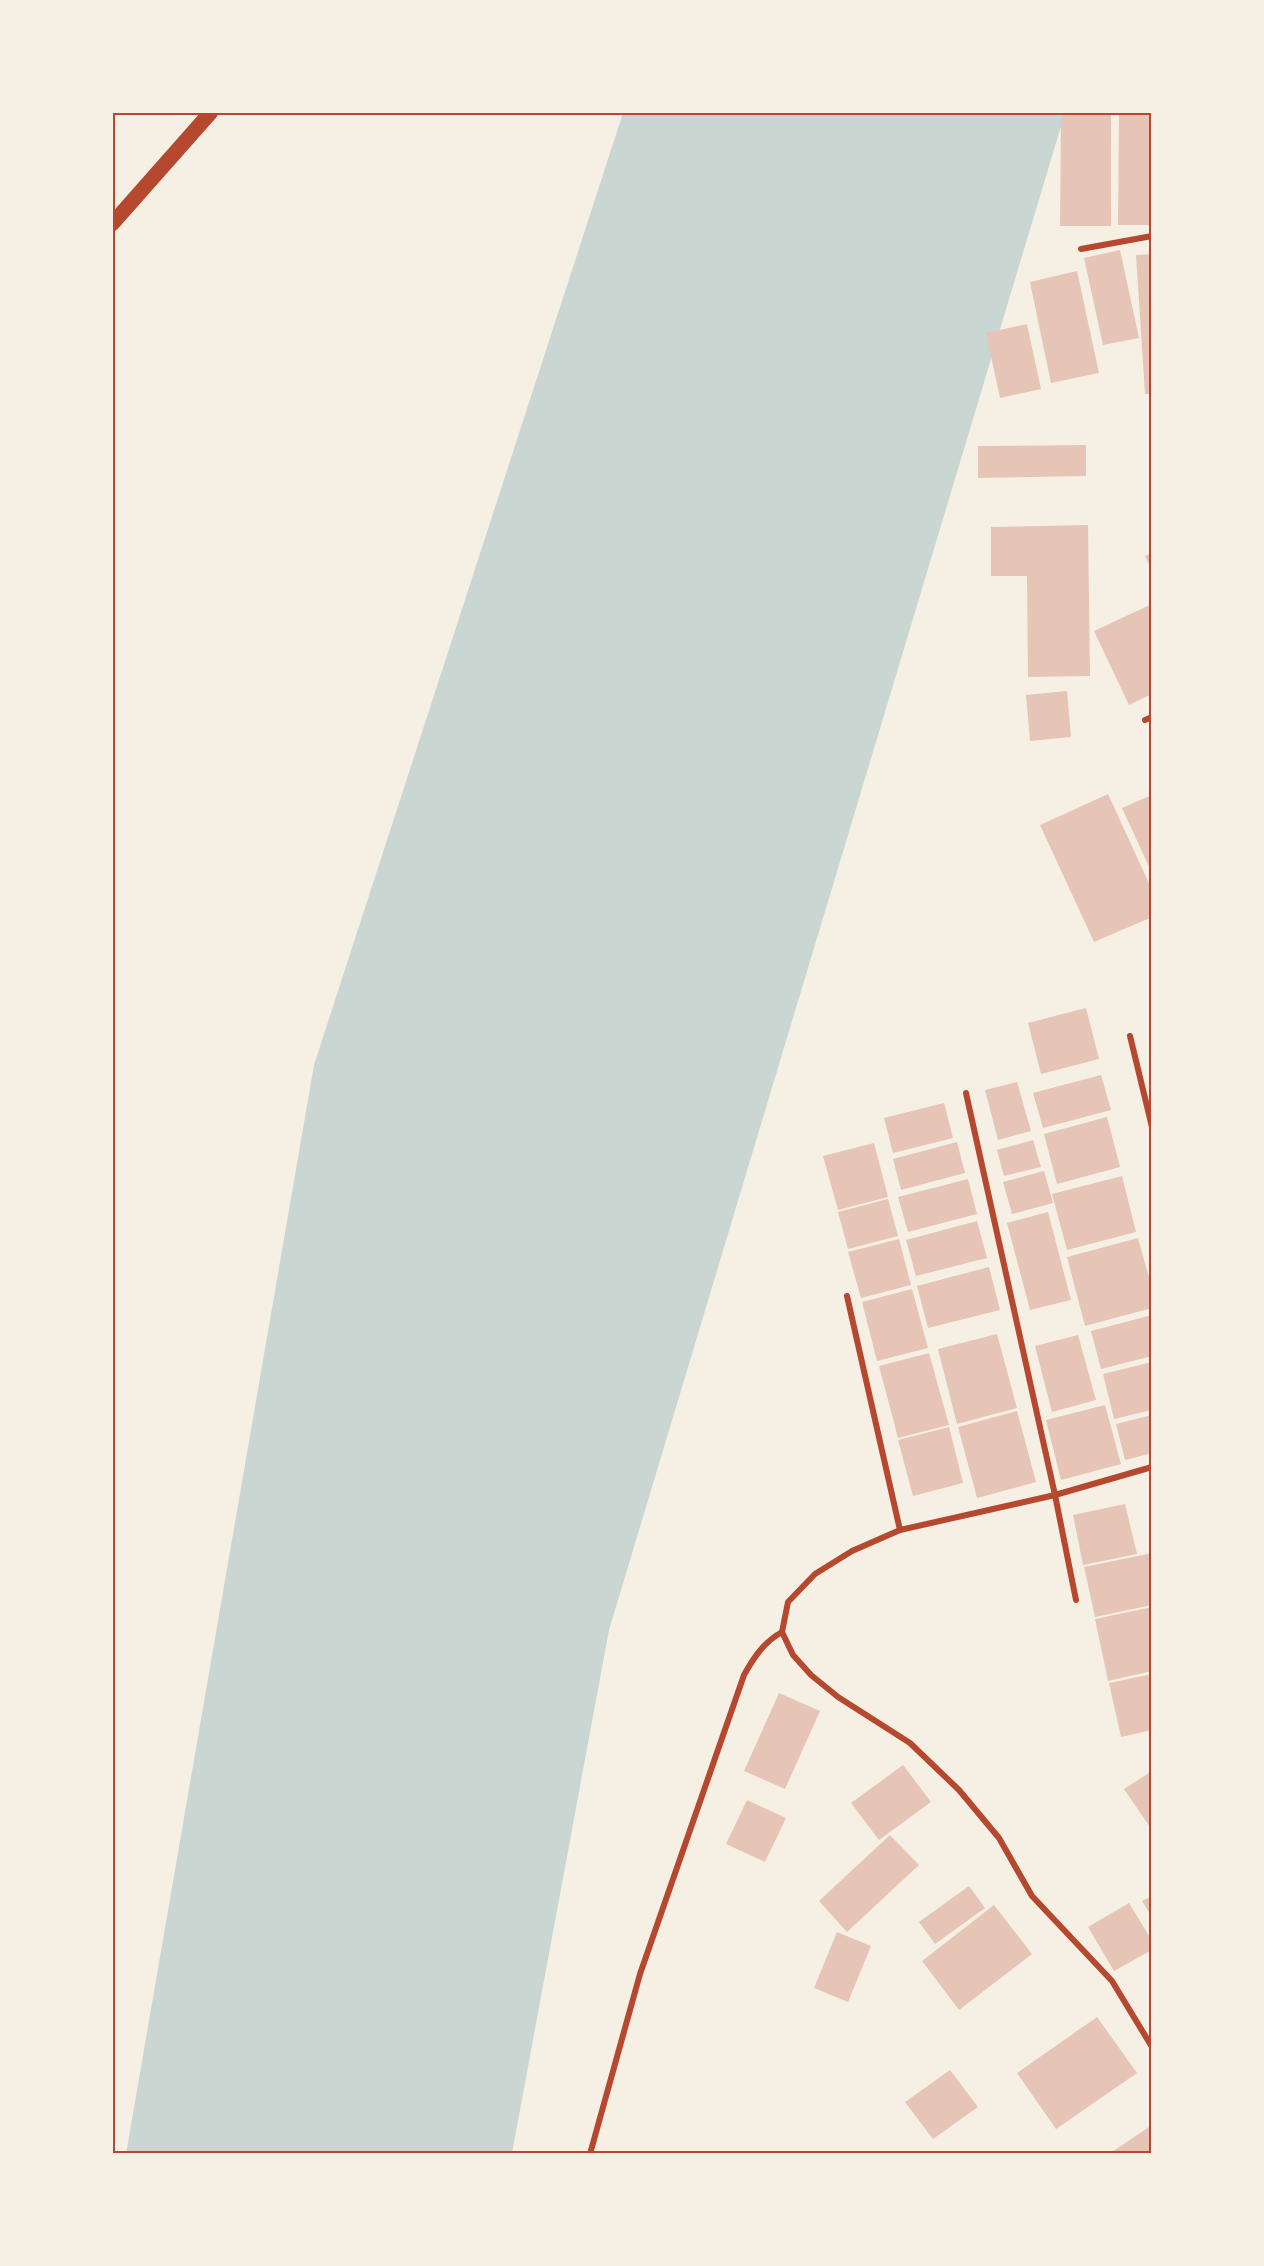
<svg xmlns="http://www.w3.org/2000/svg" width="1264" height="2266" font-family="Merriweather,serif">
<rect width="100%" height="100%" fill="#f6efe4"/>
<polygon fill="#c9d6d2" points="623,113 1065,113 609,1630 512,2153 126,2154 314,1065"/>
<g fill="#e6c5b7">
<polygon points="1119,112 1152,112 1152,225 1118,225"/>
<polygon points="1061,113 1111,114 1111,226 1060,226"/>
<polygon points="1120,250 1139,338 1103,345 1084,258"/>
<polygon points="1152,254 1152,394 1145,394 1136,255"/>
<polygon points="1077,271 1099,373 1051,383 1030,282"/>
<polygon points="1027,324 1041,389 1000,398 986,333"/>
<polygon points="1086,445 1086,476 978,478 978,446"/>
<polygon points="1088,525 1090,676 1028,677 1027,576 991,576 991,527"/>
<polygon points="1152,553 1152,571 1145,556"/>
<polygon points="1152,604 1152,694 1129,705 1094,631"/>
<polygon points="1067,691 1071,737 1030,741 1026,695"/>
<polygon points="1108,794 1152,890 1152,917 1094,942 1040,825"/>
<polygon points="1152,795 1152,873 1122,808"/>
<polygon points="1086,1008 1099,1059 1041,1074 1028,1023"/>
<polygon points="1101,1075 1111,1110 1043,1128 1033,1093"/>
<polygon points="1017,1082 1031,1131 998,1140 985,1090"/>
<polygon points="944,1103 953,1138 893,1153 884,1118"/>
<polygon points="1107,1117 1120,1167 1057,1184 1044,1134"/>
<polygon points="1033,1140 1041,1167 1004,1176 997,1150"/>
<polygon points="957,1142 965,1173 901,1190 893,1159"/>
<polygon points="874,1143 888,1197 838,1210 823,1156"/>
<polygon points="1044,1171 1053,1203 1012,1214 1003,1182"/>
<polygon points="1122,1176 1136,1232 1067,1250 1052,1194"/>
<polygon points="968,1179 977,1214 908,1232 898,1197"/>
<polygon points="888,1199 898,1236 848,1249 838,1212"/>
<polygon points="1048,1212 1071,1300 1030,1310 1007,1223"/>
<polygon points="977,1221 987,1258 916,1276 906,1240"/>
<polygon points="1138,1238 1152,1288 1152,1308 1085,1326 1067,1257"/>
<polygon points="899,1239 911,1285 861,1298 848,1252"/>
<polygon points="989,1267 1000,1310 928,1328 917,1286"/>
<polygon points="912,1289 928,1348 877,1361 862,1302"/>
<polygon points="1152,1315 1152,1356 1101,1369 1091,1331"/>
<polygon points="997,1334 1017,1408 957,1424 938,1349"/>
<polygon points="1078,1335 1096,1400 1052,1412 1035,1346"/>
<polygon points="929,1353 949,1425 898,1438 879,1366"/>
<polygon points="1152,1362 1152,1410 1114,1419 1103,1374"/>
<polygon points="1105,1405 1121,1464 1061,1480 1046,1420"/>
<polygon points="1017,1411 1036,1482 977,1498 958,1427"/>
<polygon points="1152,1415 1152,1453 1125,1460 1116,1424"/>
<polygon points="949,1427 963,1483 913,1496 898,1440"/>
<polygon points="1125,1504 1137,1554 1083,1565 1073,1515"/>
<polygon points="1152,1553 1152,1605 1095,1617 1084,1567"/>
<polygon points="1152,1607 1152,1671 1108,1681 1095,1619"/>
<polygon points="1152,1674 1152,1730 1121,1737 1109,1683"/>
<polygon points="779,1693 820,1711 785,1789 744,1771"/>
<polygon points="903,1765 931,1802 879,1840 851,1803"/>
<polygon points="1152,1771 1152,1830 1124,1789"/>
<polygon points="747,1800 786,1818 765,1862 726,1844"/>
<polygon points="890,1835 919,1865 847,1932 819,1901"/>
<polygon points="969,1886 985,1908 935,1944 919,1922"/>
<polygon points="1152,1896 1152,1917 1142,1901"/>
<polygon points="1129,1903 1152,1941 1152,1950 1114,1971 1088,1927"/>
<polygon points="994,1905 1032,1954 959,2010 922,1961"/>
<polygon points="837,1932 871,1946 848,2002 814,1988"/>
<polygon points="1097,2017 1137,2073 1056,2129 1017,2073"/>
<polygon points="950,2070 978,2107 933,2139 905,2102"/>
<polygon points="1152,2125 1152,2154 1109,2154"/>
</g>
<g fill="none" stroke-linecap="round" stroke-linejoin="round">
<g stroke="#b5482f" stroke-width="6">
<polyline points="1081,249 1152,236"/>
<polyline points="1145,720 1152,717"/>
<polyline points="1130,1036 1152,1127"/>
<polyline points="966,1093 1055,1495 1076,1600"/>
<polyline points="847,1296 900,1530"/>
<polyline points="782,1632 793,1655 811,1675 838,1697 910,1743 959,1790 999,1838 1032,1896 1112,1981 1152,2047"/>
<polyline points="782,1632 788,1602 815,1574 852,1551 900,1530 1055,1495 1152,1467"/>
<path d="M590,2154L640,1974L744,1675C754,1657 764,1642 782,1632"/>
</g>
<polyline stroke="#b5482f" stroke-width="15" points="112,224 211,112"/>
</g>
<rect width="1264" height="2266" fill="none" stroke="#f6efe4" stroke-width="228"/>
<rect x="114" y="114" width="1036" height="2038" fill="none" stroke="#b5482f" stroke-width="2"/>
</svg>
